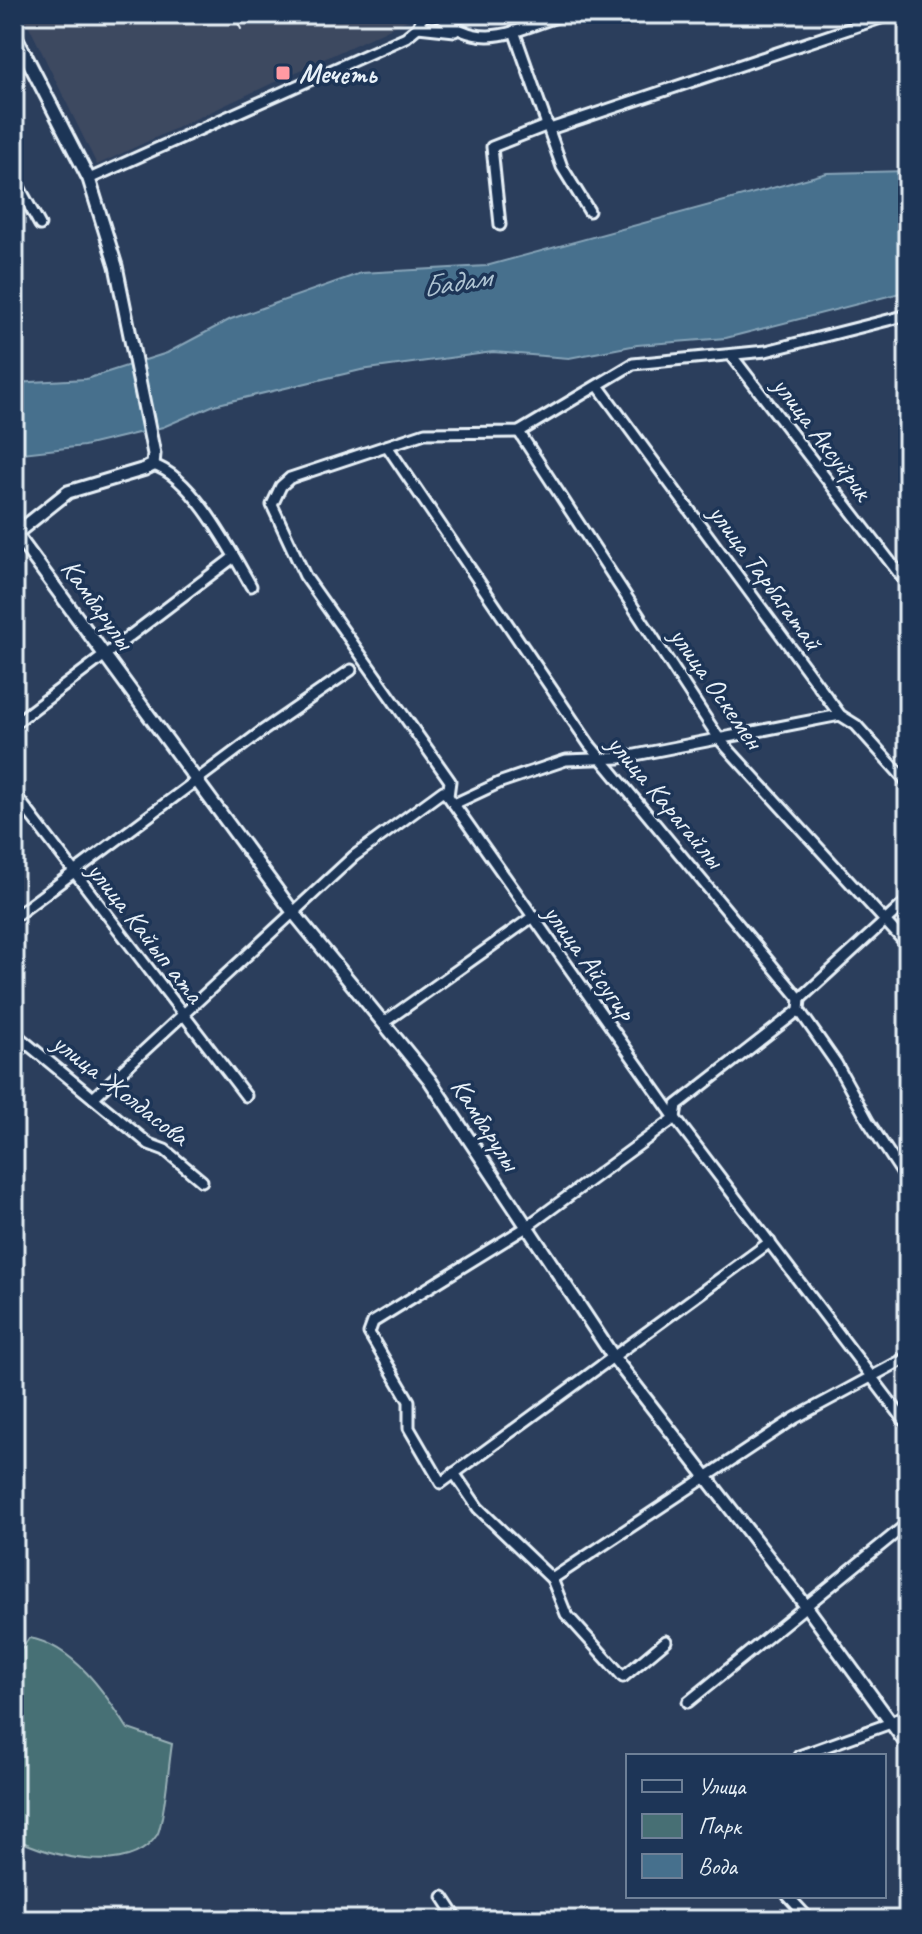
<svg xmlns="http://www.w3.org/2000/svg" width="922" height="1934" font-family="Caveat,sans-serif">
<rect width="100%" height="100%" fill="#2b3e5c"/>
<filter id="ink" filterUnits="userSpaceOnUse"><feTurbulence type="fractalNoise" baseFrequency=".0125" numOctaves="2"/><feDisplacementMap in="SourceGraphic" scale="16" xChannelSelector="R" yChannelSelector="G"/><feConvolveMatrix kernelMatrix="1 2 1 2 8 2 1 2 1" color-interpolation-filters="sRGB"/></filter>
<g filter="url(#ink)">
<polygon fill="#3c4861" points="23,14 410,14 412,18 97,165"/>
<path fill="#476f74" stroke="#98b0b6" stroke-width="2" d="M29,1638C73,1645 106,1694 128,1729L172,1744C169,1761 164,1825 157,1835C130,1877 51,1857 14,1838V1660Z"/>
<polygon fill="#46708d" stroke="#87a4b8" stroke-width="2" points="908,171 908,291 726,338 637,345 569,358 493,352 361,370 214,405 163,427 84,446 14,454 14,383 86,379 167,353 231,319 361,273 486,266 827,173"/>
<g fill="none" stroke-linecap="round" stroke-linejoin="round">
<defs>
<g id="minor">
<path d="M437,14C481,54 515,30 565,14"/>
<polyline points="418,27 455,31"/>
<polyline points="514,31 562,167 589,211"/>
<polyline points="550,129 893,14"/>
<polyline points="14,178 40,225"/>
<polyline points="89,179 406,37 418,27 424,14"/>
<polyline points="500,225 492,147 548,125"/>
<polyline points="908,315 766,351 633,364 519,432 425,433 290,478 281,486 272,505 305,576 450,781 448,796 675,1118 908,1425"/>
<polyline points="732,356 908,585"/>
<polyline points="599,387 840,715 856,725 908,783"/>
<polyline points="519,432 720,740 908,946"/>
<polyline points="387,446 589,744 800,999 799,1010 836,1063 868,1121 908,1182"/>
<path d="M153,465C192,476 231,551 251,586"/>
<polyline points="14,724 234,557"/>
<polyline points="14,793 246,1096"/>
<polyline points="454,804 501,782 566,760 620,758 840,715"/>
<polyline points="14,917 261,732 351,670"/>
<polyline points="800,999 908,900"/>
<polyline points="383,1023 531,918"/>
<polyline points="14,1033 149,1144 165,1150 202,1181"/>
<polyline points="93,1098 354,856 443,791 448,796"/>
<polyline points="770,1242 441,1483 409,1428 409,1401 369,1333 373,1322 525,1228 675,1118 677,1105 799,1010"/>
<polyline points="454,1473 478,1508 552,1579 566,1614 623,1677 666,1641"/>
<polyline points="552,1579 795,1418 908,1357"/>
<polyline points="688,1702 908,1523"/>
<polyline points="799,1756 891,1723 908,1712"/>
<polyline points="788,1896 810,1920"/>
<polyline points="443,1897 458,1920"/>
</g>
<g id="tertiary">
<polyline points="14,33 89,179 116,266 154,454 153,465 145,469 68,492 14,535"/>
<polyline points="16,534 293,912 429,1079 614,1358 806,1606 908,1746"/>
</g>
</defs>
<use href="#minor" stroke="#e8f1f8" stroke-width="15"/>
<use href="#tertiary" stroke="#e8f1f8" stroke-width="17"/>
<use href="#minor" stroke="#1d3557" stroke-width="9"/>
<use href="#tertiary" stroke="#1d3557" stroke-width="11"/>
<polyline stroke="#e8f1f8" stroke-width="2" points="234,14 241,29"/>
</g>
</g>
<rect fill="#ff9aa2" stroke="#1d3557" stroke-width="3" x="275" y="65" width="16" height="16" rx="4"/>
<g text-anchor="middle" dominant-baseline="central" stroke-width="7" stroke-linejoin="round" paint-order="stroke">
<g font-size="28" font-weight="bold" fill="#e8f1f8" stroke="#1d3557" text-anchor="start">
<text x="299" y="73">Мечеть</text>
</g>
<g font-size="28" fill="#e8f1f8" stroke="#1d3557">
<text transform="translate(823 438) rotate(53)">улица Аксуйрик</text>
<text transform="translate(766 577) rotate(54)">улица Тарбагатай</text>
<text transform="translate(98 604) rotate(54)">Камбарулы</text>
<text transform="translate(717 688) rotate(55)">улица Оскемен</text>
<text transform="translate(666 801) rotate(50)">улица Карагайлы</text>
<text transform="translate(146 932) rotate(52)">улица Кайып ата</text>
<text transform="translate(590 962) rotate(54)">улица Айсугир</text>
<text transform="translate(121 1089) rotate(38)">улица Жолдасова</text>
<text transform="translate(486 1124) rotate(57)">Камбарулы</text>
</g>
<g font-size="30" font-style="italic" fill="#afc4d3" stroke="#1d3557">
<text transform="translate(456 282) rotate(-9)">Бадам</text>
</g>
</g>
<rect width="922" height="1934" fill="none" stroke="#1d3557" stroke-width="48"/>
<rect x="24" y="24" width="874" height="1886" fill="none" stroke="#e8f1f8" stroke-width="3" filter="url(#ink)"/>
<rect x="626" y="1754" width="260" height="144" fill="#1d3557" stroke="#6e8097" stroke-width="2"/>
<rect x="642" y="1780" width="40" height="12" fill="#1d3557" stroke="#6e8097" stroke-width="2"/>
<text x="698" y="1794" font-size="24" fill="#e8f1f8">Улица</text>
<rect x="642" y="1814" width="40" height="24" fill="#476f74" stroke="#6e8097" stroke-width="2"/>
<text x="698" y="1834" font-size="24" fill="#e8f1f8">Парк</text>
<rect x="642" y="1854" width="40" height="24" fill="#46708d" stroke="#6e8097" stroke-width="2"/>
<text x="698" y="1874" font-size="24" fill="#e8f1f8">Вода</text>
</svg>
